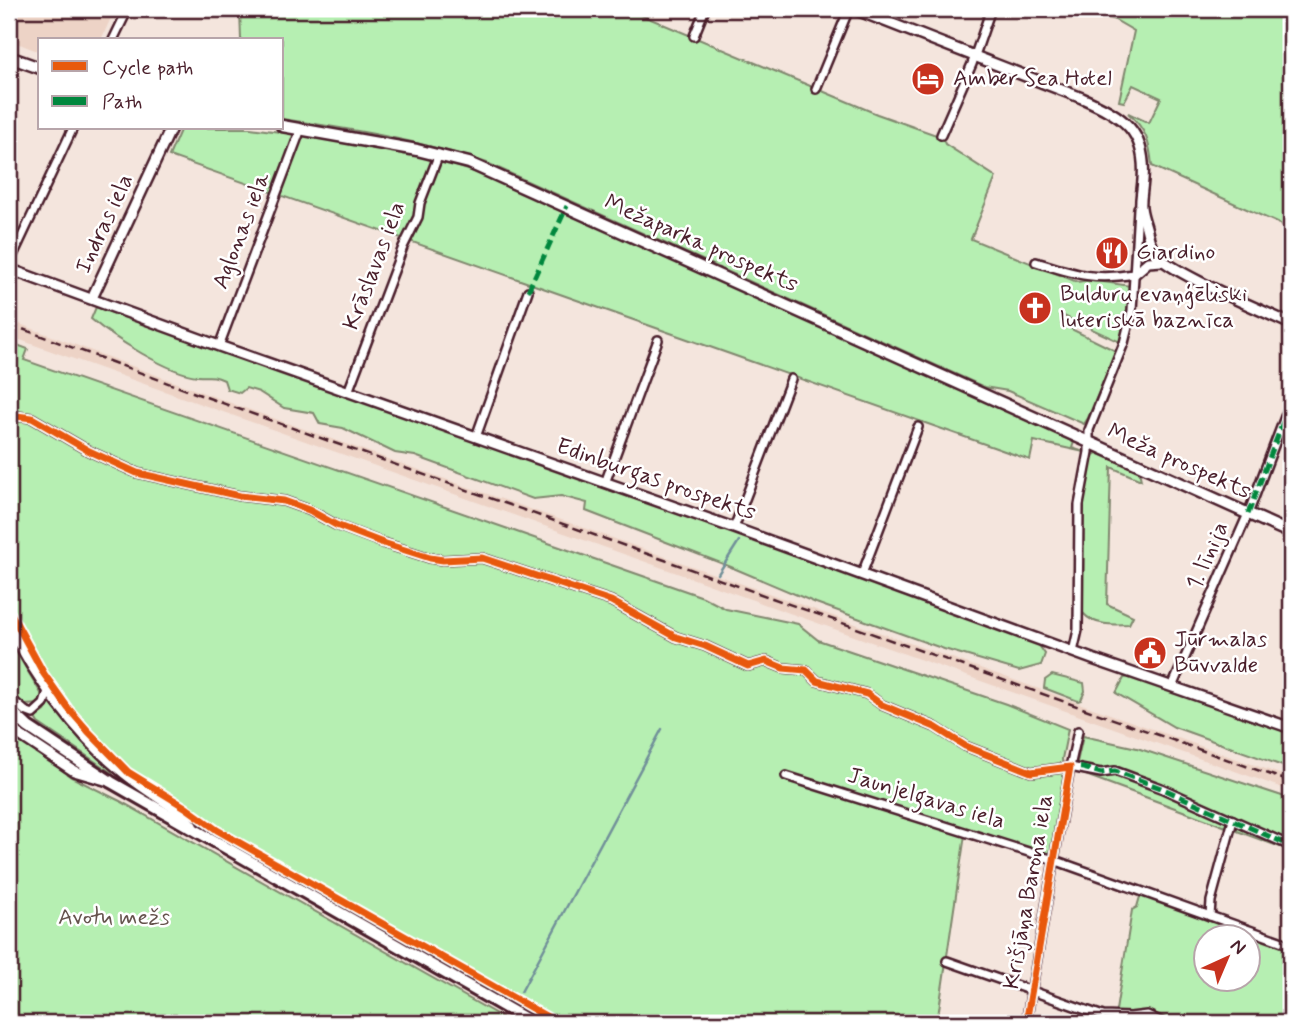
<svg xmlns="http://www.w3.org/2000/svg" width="1300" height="1032" font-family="Mynerve,sans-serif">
<rect width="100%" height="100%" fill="#f4e5dd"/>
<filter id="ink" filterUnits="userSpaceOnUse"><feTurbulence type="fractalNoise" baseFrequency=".0143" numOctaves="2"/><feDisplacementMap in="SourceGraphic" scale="14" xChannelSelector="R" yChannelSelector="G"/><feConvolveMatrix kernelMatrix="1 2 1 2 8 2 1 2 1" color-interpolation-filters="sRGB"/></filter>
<g filter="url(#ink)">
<g fill="#edd3c6">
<polygon points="9,9 115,9 101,40 40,40 40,52 9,40"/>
<polygon points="9,320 239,406 1291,778 1291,791 9,336"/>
</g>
<g fill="#b6efb2" stroke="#80876e" stroke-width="2" fill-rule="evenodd">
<path d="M240,9H627L877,114L942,137L945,144L996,177L971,239L1077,282L1090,280L1131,286L1125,324L1120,342L1064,316L1061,324L1116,351L1088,418L1084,424L1008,391L984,387L487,163C421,140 350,129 282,119V40H241Z"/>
<path d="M1086,9H1260L1291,23V221L1285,218L1282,225L1152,166C1150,143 1146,129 1128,113L1149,123L1161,98L1133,85L1124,102L1119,101L1134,31L1115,20Z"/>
<polygon points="181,128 250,128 288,133 434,159 493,178 1074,442 1072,448 1084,452 1034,441 1030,460 169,156"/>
<path d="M96,307L728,531L1038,644L1045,654L1041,665L1019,671L944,649L816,603L731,567L586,511L587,503L561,496L533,499L415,456L395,453L343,428L320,424L314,413L284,408L259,392L246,388L240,393L227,389L224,380C211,374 210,377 198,376C170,374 112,337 91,319Z"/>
<polygon points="9,342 28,349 24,360 703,597 726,609 798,624 818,640 1006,704 1068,729 1062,759 1063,768 1070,767 1051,855 966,828 937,1023 562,1023 218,828 128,769 90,730 43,668 9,605"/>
<path d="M1097,453L1139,471L1141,480L1111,467L1107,604L1133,616L1129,624C1113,625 1094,626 1083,613L1081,507L1088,463L1093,455Z"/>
<polygon points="9,640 42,695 41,704 25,705 9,693"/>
<polygon points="1052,675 1084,683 1085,691 1081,700 1078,701 1044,688 1045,680"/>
<polygon points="1129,677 1291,732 1291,769 1174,727 1116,693 1124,678"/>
<polygon points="50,703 55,703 116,771 112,773 38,723 35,718 45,711"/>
<polygon points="9,733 26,743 71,777 120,801 512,1023 9,1023"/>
<polygon points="1083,736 1137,748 1291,799 1291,851 1075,771"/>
<path d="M1141,893L1291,945V1023H1114L1132,910L1137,907ZM1206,937H1248V979H1206Z"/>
</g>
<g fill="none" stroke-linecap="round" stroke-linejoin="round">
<g stroke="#719099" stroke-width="2.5">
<polyline points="718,574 739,541"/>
<polyline points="521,992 662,729"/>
</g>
<defs>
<g id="minor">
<polyline points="694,36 705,9"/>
<polyline points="113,40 128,9"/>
<polyline points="816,89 849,9"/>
<polyline points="941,135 972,64 991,9"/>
<path d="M1036,262C1075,274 1093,281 1134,274"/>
<polyline points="9,264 73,128"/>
<polyline points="219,346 301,129"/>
<polyline points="348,392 403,247 418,217 420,203 439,154"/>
<polyline points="9,415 32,418 89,451 137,473 240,496 284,501 309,510 336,525 383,543 430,558 443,560 482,558 611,601 676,637 705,646 748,666 766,661 783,668 806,670 817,681 867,694 882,705 935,727 965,746 1031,772 1070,767 1101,773 1115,771 1161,788 1291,846"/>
<polyline points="476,437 528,291"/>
<polyline points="605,483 658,340"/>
<polyline points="734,528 791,379"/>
<polyline points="862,574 918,427"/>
<path d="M9,626C33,677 76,735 120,771C140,788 164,802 186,817L193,825"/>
<polyline points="1073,652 1078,630 1079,505 1089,452 1089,430 1124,343 1132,311 1138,208"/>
<polyline points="1172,687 1248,514 1291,401"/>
<polyline points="9,697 25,711 33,714 44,704 48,691"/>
<polyline points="786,776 1054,860 1291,945"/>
<polyline points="1210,916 1211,901 1233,820"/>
<polyline points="947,961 1103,1016 1130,1017 1147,1015 1164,1023"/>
<polyline points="1026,1023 1070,767 1078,731"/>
</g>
<g id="tertiary">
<path d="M854,9L1082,98C1123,116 1147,131 1143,180C1141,204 1138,202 1146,227C1148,235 1150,245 1154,252C1166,271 1266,312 1291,324"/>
<polyline points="9,269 219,346 734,528 1095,660 1291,728"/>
<polyline points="1134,274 1148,262 1162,261"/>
<polyline points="92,298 171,128"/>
<polyline points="9,728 74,771 105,780"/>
</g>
<g id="secondary">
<polyline points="9,57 40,68"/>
<polyline points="282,126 417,150 469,163 1291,533"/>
</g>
<polyline id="primary" points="9,709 28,727 111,782 533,1023"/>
</defs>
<use href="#minor" stroke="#4a1f2b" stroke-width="12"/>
<use href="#tertiary" stroke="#4a1f2b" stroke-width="14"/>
<use href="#secondary" stroke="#4a1f2b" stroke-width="15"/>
<use href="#primary" stroke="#4a1f2b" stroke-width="16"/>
<use href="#minor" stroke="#fff" stroke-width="7"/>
<use href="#tertiary" stroke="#fff" stroke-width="9"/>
<use href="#secondary" stroke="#fff" stroke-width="10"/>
<use href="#primary" stroke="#fff" stroke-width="10"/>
<polyline stroke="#4a1f2b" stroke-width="2.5" stroke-dasharray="10 5" stroke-linecap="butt" points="9,324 233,407 1291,782"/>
<g stroke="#00873e" stroke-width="5" stroke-dasharray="10 5" stroke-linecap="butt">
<polyline points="528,291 567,206"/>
<polyline points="1248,514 1291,401"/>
<polyline points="1065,767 1083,768 1101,773 1115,771 1161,788 1291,846"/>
</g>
<defs>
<g id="cycleway">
<polyline points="9,415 32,418 89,451 137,473 240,496 284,501 309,510 336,525 383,543 430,558 443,560 482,558 611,601 676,637 705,646 748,666 766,661 783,668 806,670 817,681 867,694 882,705 935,727 965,746 1031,772 1070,767 1026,1023"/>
<polyline points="9,610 44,674 68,708 88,731 128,772 185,807 217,830 558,1023"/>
</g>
</defs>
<use href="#cycleway" stroke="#fff" stroke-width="11"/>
<use href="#cycleway" stroke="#e8590c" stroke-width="7"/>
</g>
</g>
<defs>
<symbol id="hotel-disc" viewBox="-11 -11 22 22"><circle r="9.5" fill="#c8321e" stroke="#fff"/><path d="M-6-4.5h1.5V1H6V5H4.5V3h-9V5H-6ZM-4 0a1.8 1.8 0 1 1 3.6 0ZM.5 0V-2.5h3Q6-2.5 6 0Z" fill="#fff"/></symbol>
<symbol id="restaurant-disc" viewBox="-11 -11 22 22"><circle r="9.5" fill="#c8321e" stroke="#fff"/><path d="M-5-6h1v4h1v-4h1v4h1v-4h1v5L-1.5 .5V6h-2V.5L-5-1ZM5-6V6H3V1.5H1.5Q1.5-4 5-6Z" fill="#fff"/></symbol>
<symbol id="church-disc" viewBox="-11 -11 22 22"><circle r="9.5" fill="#c8321e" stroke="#fff"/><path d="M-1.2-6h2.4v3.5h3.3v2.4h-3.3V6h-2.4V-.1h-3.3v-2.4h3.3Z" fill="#fff"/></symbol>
<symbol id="civic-disc" viewBox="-11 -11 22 22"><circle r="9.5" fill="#c8321e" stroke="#fff"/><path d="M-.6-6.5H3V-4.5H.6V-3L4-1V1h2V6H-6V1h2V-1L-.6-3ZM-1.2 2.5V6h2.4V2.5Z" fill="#fff"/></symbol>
</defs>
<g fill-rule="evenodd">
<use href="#hotel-disc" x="909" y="60" width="38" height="38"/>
<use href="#restaurant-disc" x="1093" y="234" width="38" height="38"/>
<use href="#church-disc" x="1016" y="289" width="38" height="38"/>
<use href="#civic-disc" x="1131" y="634" width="38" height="38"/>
</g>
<g text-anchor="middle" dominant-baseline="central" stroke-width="5" stroke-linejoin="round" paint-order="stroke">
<g font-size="23" fill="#4a1f2b" stroke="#fff" text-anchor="start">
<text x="953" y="79">Amber Sea Hotel</text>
<text x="1136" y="253">Giardino</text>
<text x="1060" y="295">Bulduru evaņģēliski<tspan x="1060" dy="26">luteriskā baznīca</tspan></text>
<text x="1174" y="640">Jūrmalas<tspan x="1174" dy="26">Būvvalde</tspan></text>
</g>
<g font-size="23" fill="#4a1f2b" stroke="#fff">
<text transform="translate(105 224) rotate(-65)">Indras iela</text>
<text transform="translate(242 231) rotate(-69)">Aglonas iela</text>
<text transform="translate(701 244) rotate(24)">Mežaparka prospekts</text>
<text transform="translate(375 266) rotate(-69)">Krāslavas iela</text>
<text transform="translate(1179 462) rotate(24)">Meža prospekts</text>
<text transform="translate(656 480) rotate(19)">Edinburgas prospekts</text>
<text transform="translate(1208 556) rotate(-66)">1. līnija</text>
<text transform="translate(926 799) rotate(17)">Jaunjelgavas iela</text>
<text transform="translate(1029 892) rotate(-80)">Krišjāņa Barona iela</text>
</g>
<g font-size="23" fill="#65534d" stroke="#fff">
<text x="114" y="918">Avotu mežs</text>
</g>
</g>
<rect width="1300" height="1032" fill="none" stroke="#fff" stroke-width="35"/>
<rect x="18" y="18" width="1265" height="997" fill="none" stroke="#4a1f2b" stroke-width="2.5" filter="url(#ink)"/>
<rect x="38" y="38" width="245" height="91" fill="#ffffff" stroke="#b7a5aa" stroke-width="2"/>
<rect x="52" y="61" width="35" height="10" fill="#e8590c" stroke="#b7a5aa" stroke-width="2"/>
<text x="102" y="74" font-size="21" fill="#4a1f2b">Cycle path</text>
<rect x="52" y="96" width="35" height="10" fill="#00873e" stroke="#b7a5aa" stroke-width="2"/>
<text x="102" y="108" font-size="21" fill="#4a1f2b">Path</text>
<g transform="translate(1227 958) rotate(44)"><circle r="33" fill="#ffffff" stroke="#b7a5aa" stroke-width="2"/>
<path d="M0-5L12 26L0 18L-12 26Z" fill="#c8321e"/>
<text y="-10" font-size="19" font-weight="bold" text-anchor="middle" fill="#4a1f2b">N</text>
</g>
</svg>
